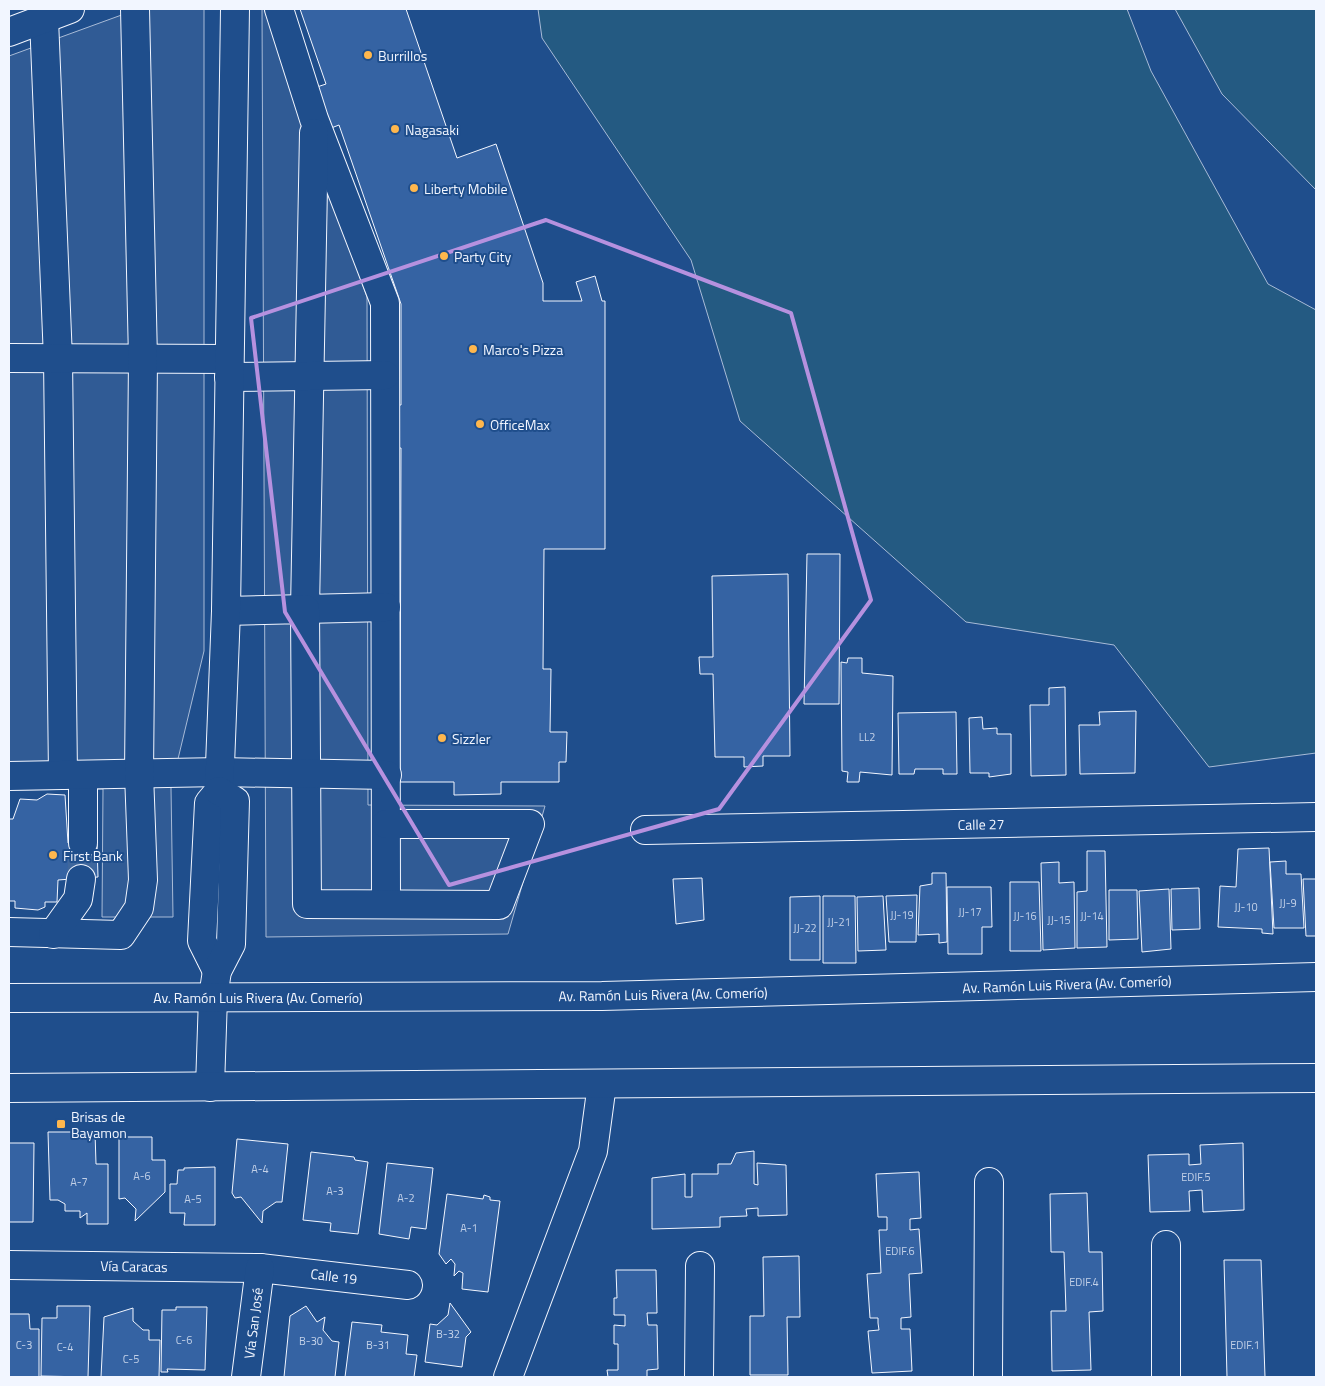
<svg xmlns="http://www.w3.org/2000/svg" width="1325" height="1386" font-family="'Titillium Web',sans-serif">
<rect width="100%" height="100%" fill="#1f4e8c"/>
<g fill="#245a82" stroke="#a8bbd7">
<polygon points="538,9 1127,9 1151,71 1268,284 1316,310 1316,753 1209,767 1114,645 966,622 740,421 691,260 542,38"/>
<polygon points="1175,9 1316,9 1316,190 1222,94"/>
</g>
<g fill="#305b95" stroke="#a8bbd7">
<polygon points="138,9 204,9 204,651 171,788 173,917 102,917 103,789 9,790 9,56"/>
<polygon points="262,9 264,9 367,297 368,805 545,806 508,934 266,937"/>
</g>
<g fill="#3563a3" stroke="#f2f6ff">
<polygon points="300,9 406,9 457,158 496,144 543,283 543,301 582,301 576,282 595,276 602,301 605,301 605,549 544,549 543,669 551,669 550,732 567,732 566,762 559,762 559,782 501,782 501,794 454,795 454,782 400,782 401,448 387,448 388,405 401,405 401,304 339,125 326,130 311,89 326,84"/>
<polygon points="807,554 840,554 839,704 804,704"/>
<polygon points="788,574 790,756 763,756 763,766 744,767 744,757 715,757 713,674 700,674 699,657 713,657 712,576"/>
<polygon points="848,658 862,658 862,673 893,676 892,775 860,772 859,782 847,782 848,772 842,771 841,662 847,663"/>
<polygon points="1065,687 1066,775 1031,776 1030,705 1049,705 1049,688"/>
<polygon points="1136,711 1135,773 1080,774 1079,725 1100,725 1099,712"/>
<polygon points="956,712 957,774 943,774 943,769 915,769 914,774 899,774 898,713"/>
<polygon points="982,717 983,729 997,728 997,734 1011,734 1011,774 989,777 989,773 970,773 969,718"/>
<polygon points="47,794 65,795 68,843 97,844 98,877 58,880 57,902 45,902 45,907 38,910 15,908 15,901 9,901 9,819 13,819 20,799 37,800"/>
<polygon points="1269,848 1273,934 1262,933 1262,929 1218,927 1220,886 1236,887 1238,849"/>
<polygon points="1087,851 1105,851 1107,947 1077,948 1077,892 1087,891"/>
<polygon points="1286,861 1286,874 1301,874 1304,928 1274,928 1270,862"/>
<polygon points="1059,862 1059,883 1074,882 1075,948 1043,950 1041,863"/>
<polygon points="932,873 946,873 947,942 939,943 939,934 918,935 920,886 932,884"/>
<polygon points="702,878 704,920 676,924 673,879"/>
<polygon points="1303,879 1316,879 1316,936 1306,936"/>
<polygon points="1010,882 1039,882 1041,951 1010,951"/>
<polygon points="947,887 991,887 992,927 982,927 982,954 948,954"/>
<polygon points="1199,888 1200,929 1172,930 1171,889"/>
<polygon points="1169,889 1171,949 1142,952 1139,891"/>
<polygon points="1109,890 1137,890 1138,939 1109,940"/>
<polygon points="917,895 916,942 889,942 886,896"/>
<polygon points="820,896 820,960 790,960 790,897"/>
<polygon points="823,896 855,896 856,963 823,963"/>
<polygon points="883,896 886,950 858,951 857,897"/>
<polygon points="48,1132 95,1132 96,1164 108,1164 108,1224 87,1224 87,1213 80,1218 80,1211 65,1211 65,1204 58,1200 50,1200"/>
<polygon points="119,1137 152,1137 152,1160 165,1160 165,1192 135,1221 136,1209 125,1198 119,1199"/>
<polygon points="237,1139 288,1144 282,1202 276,1202 263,1211 262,1223 241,1197 235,1198 232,1193"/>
<polygon points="9,1143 34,1143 33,1222 9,1222"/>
<polygon points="1243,1143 1244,1210 1203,1212 1202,1190 1189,1191 1190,1211 1150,1212 1148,1155 1189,1154 1189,1165 1201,1164 1200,1145"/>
<polygon points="754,1151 754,1184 758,1185 757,1163 786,1165 787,1215 758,1216 758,1208 746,1209 747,1216 720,1217 720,1227 652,1229 652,1178 685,1174 685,1197 692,1197 692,1174 718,1174 718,1164 731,1164 736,1153"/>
<polygon points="311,1152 354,1157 355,1160 368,1162 358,1234 330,1231 331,1223 303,1220"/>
<polygon points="387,1163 433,1168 426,1229 411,1227 409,1239 379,1234"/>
<polygon points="215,1167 215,1225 184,1225 185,1213 170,1213 170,1184 177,1184 178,1170 184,1170 184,1168"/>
<polygon points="919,1172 921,1218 910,1219 910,1230 919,1229 922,1273 909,1274 911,1317 901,1318 901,1329 910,1329 912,1371 872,1373 868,1331 879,1330 878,1323 878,1318 870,1318 867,1274 881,1273 879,1230 887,1230 887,1217 878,1217 876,1174"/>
<polygon points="1087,1193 1089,1252 1102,1252 1103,1311 1089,1312 1091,1370 1052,1371 1051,1311 1066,1311 1064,1252 1051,1252 1050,1194"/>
<polygon points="447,1194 483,1199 484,1195 490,1197 490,1200 500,1201 488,1292 462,1289 463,1273 459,1271 454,1276 455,1264 451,1259 446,1264 439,1254"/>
<polygon points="799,1256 800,1317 787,1317 788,1375 750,1375 750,1316 764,1316 763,1257"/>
<polygon points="1224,1260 1261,1260 1265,1377 1278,1377 1227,1377"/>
<polygon points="616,1270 656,1270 657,1313 647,1313 648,1325 657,1325 658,1369 647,1370 647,1377 608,1377 607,1370 618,1370 618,1344 614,1344 614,1325 625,1326 625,1315 614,1315 614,1298 617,1298"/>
<polygon points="450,1303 471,1332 466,1337 462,1367 425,1362 430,1324 437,1325 448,1315"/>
<polygon points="57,1306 90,1306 88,1377 41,1376 42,1318 57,1318"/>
<polygon points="306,1306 317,1322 325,1317 323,1330 332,1341 339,1342 335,1377 284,1377 290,1316"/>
<polygon points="176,1307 207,1307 205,1370 167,1369 168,1372 161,1372 162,1310 176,1310"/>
<polygon points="133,1308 133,1321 143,1330 149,1330 149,1340 160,1340 159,1377 101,1377 104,1317"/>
<polygon points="9,1314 29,1314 30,1329 39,1329 39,1377 9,1377"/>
<polygon points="352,1322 382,1325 381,1332 408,1335 406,1354 417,1355 414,1377 345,1377"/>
</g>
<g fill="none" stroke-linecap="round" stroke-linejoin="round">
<polyline stroke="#3f679d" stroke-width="28" stroke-dasharray="28 14" stroke-linecap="butt" points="81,879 83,843"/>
<defs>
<g id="minor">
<polyline points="279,9 314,119 385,303 386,904"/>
<polyline points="44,19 58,359 63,775"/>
<polyline points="9,32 70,9"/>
<polyline points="314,133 305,609 386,607"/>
<polyline points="9,358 229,359"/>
<polyline points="229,377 385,375"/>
<polyline points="226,611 305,609 307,904 499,905 530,824 386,824"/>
<polyline points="83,775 83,843"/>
<polyline points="9,776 220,772 387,775"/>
<polyline points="645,830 1316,817"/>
<polyline points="9,932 121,935 139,908 143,880 139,774 143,359 135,9"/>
<polyline points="53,934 78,899 81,879"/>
<polyline points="217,971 202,941 209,803 219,791 226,611 235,9"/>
<polyline points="210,1087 213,997 217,971 231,944 235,801 219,791"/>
<polyline points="1166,1245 1166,1377"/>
<polyline points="9,1265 260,1268 408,1285"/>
<polyline points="246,1377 260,1268"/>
<polyline points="508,1377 593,1151 602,1084"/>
<polyline points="699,1377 700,1266"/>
<polyline points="988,1377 989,1182"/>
</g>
<g id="major">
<polyline points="9,998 602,996 1316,977"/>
<polyline points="9,1088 1316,1078"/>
</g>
</defs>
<use href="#minor" stroke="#f2f6ff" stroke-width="30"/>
<use href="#major" stroke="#f2f6ff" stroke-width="30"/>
<use href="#minor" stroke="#1f4e8c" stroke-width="28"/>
<use href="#major" stroke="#1f4e8c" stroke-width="28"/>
</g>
<path fill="none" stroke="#b691df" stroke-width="4" stroke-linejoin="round" d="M546,220L791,313L871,600L719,809L449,885L285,612L251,318Z"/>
<g fill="#ffb74d" stroke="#1f4e8c" stroke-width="2">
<circle cx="368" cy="55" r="5"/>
<circle cx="395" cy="129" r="5"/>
<circle cx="414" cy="188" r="5"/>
<circle cx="444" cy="256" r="5"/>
<circle cx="473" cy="349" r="5"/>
<circle cx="480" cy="424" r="5"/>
<circle cx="442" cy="738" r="5"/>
<circle cx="53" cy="855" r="5"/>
<rect x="56" y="1119" width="10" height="10" rx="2.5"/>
</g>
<g text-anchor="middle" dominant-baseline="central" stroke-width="4" stroke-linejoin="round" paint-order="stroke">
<g font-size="11" fill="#c3d1e8">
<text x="867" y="737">LL2</text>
<text x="1288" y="903">JJ-9</text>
<text x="1246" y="907">JJ-10</text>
<text x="970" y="912">JJ-17</text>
<text x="902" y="915">JJ-19</text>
<text x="1025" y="916">JJ-16</text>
<text x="1092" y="916">JJ-14</text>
<text x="1059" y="920">JJ-15</text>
<text x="839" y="922">JJ-21</text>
<text x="805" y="928">JJ-22</text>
<text x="260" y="1169">A-4</text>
<text x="142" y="1176">A-6</text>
<text x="1196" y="1177">EDIF.5</text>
<text x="79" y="1182">A-7</text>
<text x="335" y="1191">A-3</text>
<text x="406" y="1198">A-2</text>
<text x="193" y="1199">A-5</text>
<text x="469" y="1228">A-1</text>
<text x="900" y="1251">EDIF.6</text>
<text x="1084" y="1282">EDIF.4</text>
<text x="448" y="1334">B-32</text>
<text x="184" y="1340">C-6</text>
<text x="311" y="1341">B-30</text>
<text x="24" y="1345">C-3</text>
<text x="378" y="1345">B-31</text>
<text x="1245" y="1345">EDIF.1</text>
<text x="65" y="1347">C-4</text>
<text x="131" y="1359">C-5</text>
</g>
<g font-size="14" fill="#f2f6ff" stroke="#1f4e8c" text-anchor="start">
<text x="378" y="55">Burrillos</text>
<text x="405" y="129">Nagasaki</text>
<text x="424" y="188">Liberty Mobile</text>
<text x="454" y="256">Party City</text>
<text x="483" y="349">Marco's Pizza</text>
<text x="490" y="424">OfficeMax</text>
<text x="452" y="738">Sizzler</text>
<text x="63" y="855">First Bank</text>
<text x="71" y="1116">Brisas de<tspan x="71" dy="16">Bayamon</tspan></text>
</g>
<g font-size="14" fill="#f2f6ff" stroke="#1f4e8c">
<text transform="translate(981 824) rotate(-1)">Calle 27</text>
<text transform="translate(1067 984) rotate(-2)">Av. Ramón Luis Rivera (Av. Comerío)</text>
<text transform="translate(663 994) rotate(-1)">Av. Ramón Luis Rivera (Av. Comerío)</text>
<text x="258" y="997">Av. Ramón Luis Rivera (Av. Comerío)</text>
<text transform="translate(134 1266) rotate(1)">Vía Caracas</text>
<text transform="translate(334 1276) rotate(7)">Calle 19</text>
<text transform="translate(253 1323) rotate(-83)">Vía San José</text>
</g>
</g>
<rect width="1325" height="1386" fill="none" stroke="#f2f6ff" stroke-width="20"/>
</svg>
